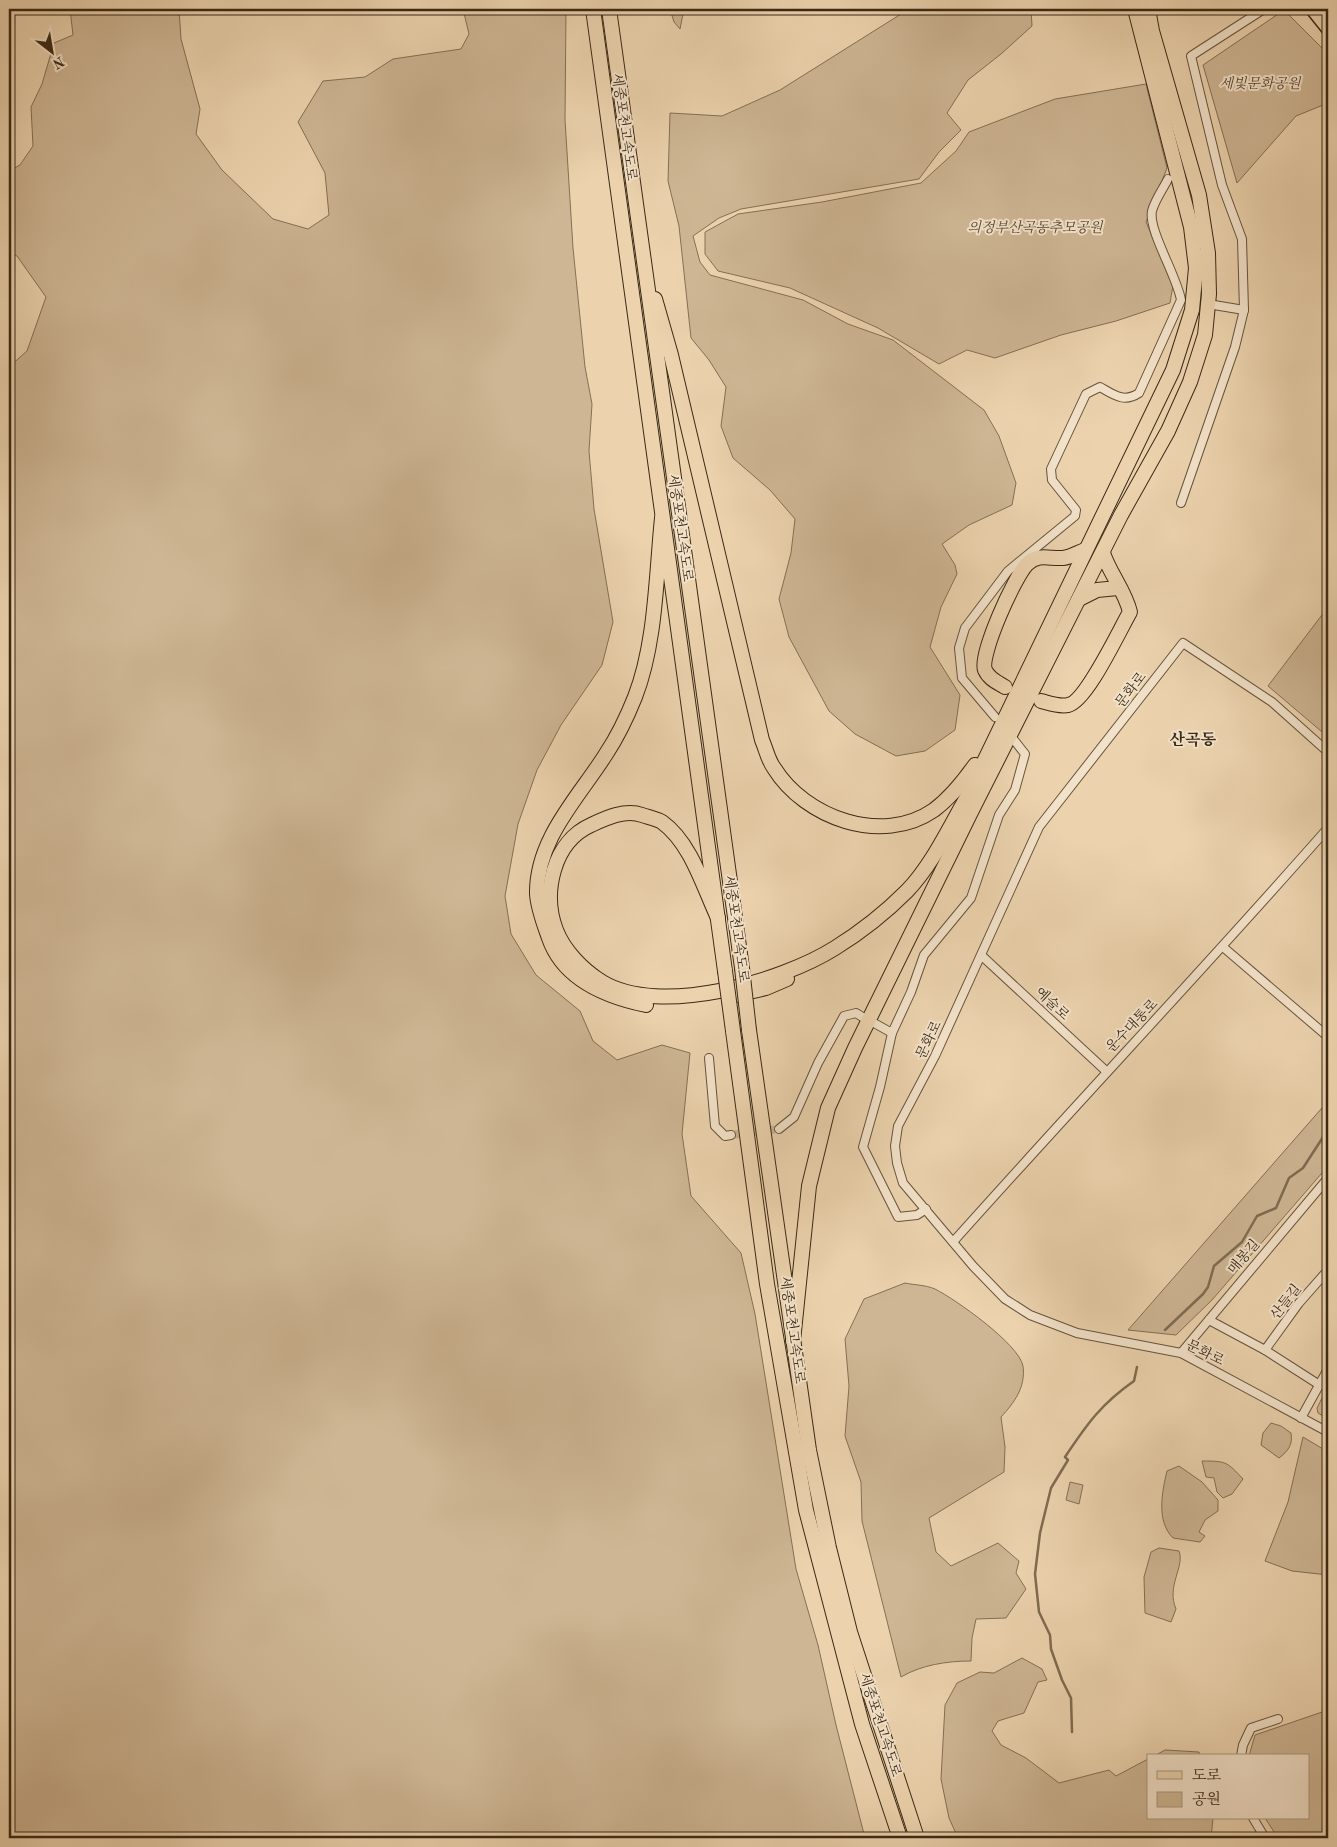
<svg xmlns="http://www.w3.org/2000/svg" width="1337" height="1847" font-family="'Old Standard TT','Noto Serif KR',serif">
<rect width="100%" height="100%" fill="#ecd3ae"/>
<filter id="stains"><feTurbulence type="fractalNoise" baseFrequency=".004" numOctaves="4"/><feColorMatrix values="0 0 0 0 .2 0 0 0 0 .09 0 0 0 0 .02 0 0 0 .5 -.17"/></filter>
<radialGradient id="worn" r=".72"><stop offset=".6" stop-color="#630" stop-opacity="0"/><stop offset="1" stop-color="#630" stop-opacity=".3"/></radialGradient>
<g fill="#ceb694" stroke="#847055">
<polygon points="70,9 179,9 181,39 200,109 196,134 222,170 273,219 308,229 329,215 325,173 298,122 323,81 365,77 393,59 461,49 469,34 463,9 566,9 565,120 573,248 585,367 592,404 589,451 594,509 613,622 602,665 561,725 537,770 518,824 505,896 511,934 536,975 580,1011 593,1041 617,1060 662,1045 690,1053 682,1134 691,1196 741,1253 755,1314 796,1569 818,1645 836,1725 865,1838 9,1838 9,367 27,351 46,297 17,256 9,252 9,171 20,165 33,146 31,107 42,84 54,43 73,35"/>
<polygon points="670,9 684,9 680,29 674,22"/>
<polygon points="909,9 1031,9 1032,26 1001,54 968,80 947,113 961,130 939,152 919,179 741,209 719,218 693,236 700,262 710,275 803,300 848,324 893,340 984,410 999,436 1016,483 1012,505 969,525 942,544 955,565 957,574 941,607 930,647 960,695 955,730 925,751 896,756 855,734 829,711 789,637 779,599 791,553 795,519 770,490 733,458 721,426 726,387 709,360 691,338 679,226 668,181 670,113 722,116 780,90"/>
<polygon points="1284,10 1328,54 1328,103 1296,116 1237,183 1203,65"/>
<polygon points="1146,84 1167,168 1146,222 1173,285 1170,303 1116,321 1061,335 995,358 967,350 939,364 878,328 790,288 718,271 705,254 705,232 738,214 822,202 921,183 956,151 969,132 1055,99"/>
<polygon points="1328,607 1328,737 1268,686"/>
<polygon points="1328,1101 1328,1166 1322,1173 1212,1300 1176,1335 1128,1330"/>
<path d="M905,1283C914,1285 926,1285 935,1289C955,1299 1019,1344 1023,1366C1026,1387 1014,1403 1001,1417L1005,1447L1004,1472L929,1518L936,1552L951,1566L998,1543L1019,1561L1016,1573L1026,1589L1006,1618L976,1619L972,1638L971,1661C947,1661 921,1665 901,1677L862,1521L861,1482L845,1436L849,1386L845,1339L864,1299Z"/>
<polygon points="1328,1386 1328,1419 1318,1413 1317,1408"/>
<path d="M1271,1423L1281,1426L1291,1433C1293,1445 1288,1451 1279,1458L1261,1445L1263,1433Z"/>
<polygon points="1303,1437 1328,1452 1328,1488 1323,1516 1328,1575 1292,1571 1265,1561 1288,1502"/>
<path d="M1202,1461C1227,1461 1227,1462 1243,1479L1232,1494L1223,1498L1217,1492L1214,1478L1206,1477Z"/>
<path d="M1179,1466L1202,1482L1218,1500V1511L1205,1520L1199,1532L1205,1536L1200,1542L1173,1538C1156,1521 1162,1492 1167,1471Z"/>
<polygon points="1070,1482 1083,1485 1079,1504 1066,1500"/>
<path d="M1159,1548L1179,1551C1185,1567 1166,1586 1176,1609L1171,1622L1145,1613L1144,1577L1151,1552Z"/>
<polygon points="1022,1658 1042,1669 1047,1680 1038,1682 1024,1713 998,1721 992,1731 1001,1745 1026,1758 1059,1783 1109,1770 1116,1776 1148,1759 1148,1818 1213,1818 1211,1838 958,1838 949,1818 941,1779 945,1705 957,1683 980,1672 994,1673"/>
<polygon points="1328,1710 1328,1838 1278,1838 1265,1818 1308,1818 1308,1756 1249,1756 1255,1735"/>
<polygon points="1165,1750 1199,1752 1200,1756 1154,1756"/>
</g>
<g fill="none" stroke-linecap="round" stroke-linejoin="round">
<g stroke="#806c52" stroke-width="2.5">
<polyline points="1165,1330 1203,1294 1208,1287 1214,1266 1242,1242 1257,1216 1276,1208 1289,1178 1303,1168 1325,1134"/>
<path d="M1072,1732L1071,1698L1062,1680L1051,1649L1050,1635L1039,1612L1035,1574L1040,1533L1051,1488L1068,1460L1065,1457C1087,1424 1101,1404 1134,1381L1137,1367"/>
</g>
<polyline stroke="#c8b190" stroke-width="8" stroke-dasharray="8 4" stroke-linecap="butt" points="731,1135 779,1129"/>
<defs>
<g id="street">
<polyline points="1214,305 1244,310"/>
<polyline points="1181,503 1235,347 1244,310 1242,239 1222,185 1191,56 1264,9"/>
<path d="M995,717L962,678L959,648L965,628L1008,571L1075,516L1076,510L1052,480L1051,469L1086,394L1100,387C1114,395 1124,403 1139,393L1181,300C1177,276 1148,230 1152,211C1155,200 1163,189 1168,179"/>
<polyline points="1328,752 1272,702 1183,643 1039,827 935,1056 898,1126 895,1146 897,1163 903,1183 973,1266 1005,1299 1030,1315 1077,1333 1181,1353 1328,1432"/>
<polyline points="1223,947 1327,1036"/>
<polyline points="982,956 1106,1071"/>
<polyline points="874,1023 892,1033 880,1087 863,1147 898,1217 917,1215 926,1209"/>
<polyline points="892,1033 911,992 924,955 971,898 999,815 1015,790 1025,754 1014,740"/>
<polyline points="709,1058 715,1126 725,1136 731,1135"/>
<polyline points="779,1129 794,1117 818,1063 844,1016 856,1013 864,1018"/>
<path d="M953,1242C1077,1103 1205,968 1328,828"/>
<polyline points="1209,1320 1265,1350 1318,1384"/>
<polyline points="1265,1350 1299,1303 1328,1270"/>
<polyline points="1181,1353 1328,1178"/>
<polyline points="1301,1418 1328,1369"/>
<polyline points="1241,1756 1243,1745 1251,1728 1278,1719"/>
<polyline points="1253,1818 1265,1838"/>
</g>
<polyline id="primary" points="1312,9 1328,29"/>
<g id="highway">
<polyline points="593,9 725,971"/>
<polyline points="609,9 742,968"/>
<path d="M655,299L671,355L762,740C766,749 768,760 774,768C805,818 882,846 934,810C950,798 963,782 975,765"/>
<polyline points="1079,599 1097,590 1118,588"/>
<path d="M1005,687C997,682 989,679 985,670C979,655 1015,576 1027,564C1039,553 1049,559 1063,558C1071,557 1079,552 1085,550"/>
<path d="M1041,701C1049,703 1059,707 1068,705C1086,702 1119,631 1130,612C1125,591 1110,574 1103,553"/>
<path d="M718,918C703,886 691,843 662,822C657,819 648,817 642,815C625,809 606,818 591,825C553,842 542,893 556,930C564,951 583,970 602,982C660,1017 781,982 835,948C861,932 886,912 907,891C932,865 949,828 967,797L1173,370L1192,310L1196,268L1191,227L1135,9"/>
<polyline points="736,995 766,988 787,979"/>
<path d="M646,1005C607,997 563,979 549,938C544,924 538,909 537,894C536,839 579,797 606,754C618,736 627,717 635,697C656,643 656,576 662,518"/>
<polyline points="749,1030 809,1450 829,1548 850,1632 917,1838"/>
<polyline points="733,1031 767,1284 806,1510 862,1724 900,1838"/>
<polyline points="793,1341 809,1186 828,1108 855,1048 971,812 1121,515 1168,431 1190,382 1205,335 1209,294 1208,253 1199,195 1152,31 1148,9"/>
</g>
</defs>
<use href="#street" stroke="#66543c" stroke-width="10"/>
<use href="#primary" stroke="#3a2916" stroke-width="15"/>
<use href="#highway" stroke="#3a2916" stroke-width="16"/>
<use href="#street" stroke="#f3e2ca" stroke-width="8"/>
<use href="#primary" stroke="#ecd3ae" stroke-width="12"/>
<use href="#highway" stroke="#ecd3ae" stroke-width="14"/>
<defs>
<g id="highway-bridge">
<polyline points="742,968 749,1030"/>
<polyline points="725,971 733,1031"/>
</g>
</defs>
<use href="#highway-bridge" stroke="#3a2916" stroke-width="16" stroke-linecap="butt"/>
<use href="#highway-bridge" stroke="#ecd3ae" stroke-width="14"/>
</g>
<g text-anchor="middle" dominant-baseline="central" stroke-width="4" stroke-linejoin="round" paint-order="stroke">
<g font-size="14" font-style="italic" fill="#58452f" stroke="#f3e2ca">
<text x="1260" y="84">세빛문화공원</text>
<text x="1035" y="228">의정부산곡동추모공원</text>
</g>
<g font-size="14" fill="#3a2916" stroke="#f3e2ca">
<text transform="translate(624 127) rotate(82)">세종포천고속도로</text>
<text transform="translate(680 528) rotate(82)">세종포천고속도로</text>
<text transform="translate(1131 690) rotate(-52)">문화로</text>
<text transform="translate(736 929) rotate(82)">세종포천고속도로</text>
<text transform="translate(1052 1004) rotate(43)">예술로</text>
<text transform="translate(1132 1026) rotate(-46)">운수대통로</text>
<text transform="translate(929 1040) rotate(-64)">문화로</text>
<text transform="translate(1244 1257) rotate(-50)">매봉길</text>
<text transform="translate(1286 1302) rotate(-52)">산들길</text>
<text transform="translate(792 1330) rotate(82)">세종포천고속도로</text>
<text transform="translate(1205 1353) rotate(26)">문화로</text>
<text transform="translate(880 1725) rotate(72)">세종포천고속도로</text>
</g>
<g font-size="16" font-weight="bold" fill="#3a2916" stroke="#f3e2ca">
<text x="1193" y="741">산곡동</text>
</g>
</g>
<rect width="1337" height="1847" fill="none" stroke="#ecd3ae" stroke-width="30"/>
<rect x="10" y="10" width="1317" height="1827" fill="none" stroke="#3a2916" stroke-width="2.5"/>
<rect x="15" y="15" width="1307" height="1817" fill="none" stroke="#3a2916"/>
<rect x="1147" y="1754" width="162" height="65" fill="#f3e2ca" stroke="#a99882"/>
<rect x="1157" y="1771" width="25" height="8" fill="#ecd3ae" stroke="#a99882"/>
<text x="1192" y="1780" font-size="15" fill="#3a2916">도로</text>
<rect x="1157" y="1792" width="25" height="15" fill="#ceb694" stroke="#a99882"/>
<text x="1192" y="1804" font-size="15" fill="#3a2916">공원</text>
<g transform="translate(52 52) rotate(149)" stroke="#f3e2ca" stroke-width="4" paint-order="stroke">
<path d="M0-4L9 19L0 12L-9 19Z" fill="#3a2916"/>
<text y="-8" font-size="14" font-weight="bold" text-anchor="middle" fill="#3a2916">N</text>
</g>
<rect width="100%" height="100%" filter="url(#stains)"/>
<rect width="100%" height="100%" fill="url(#worn)"/>
</svg>
